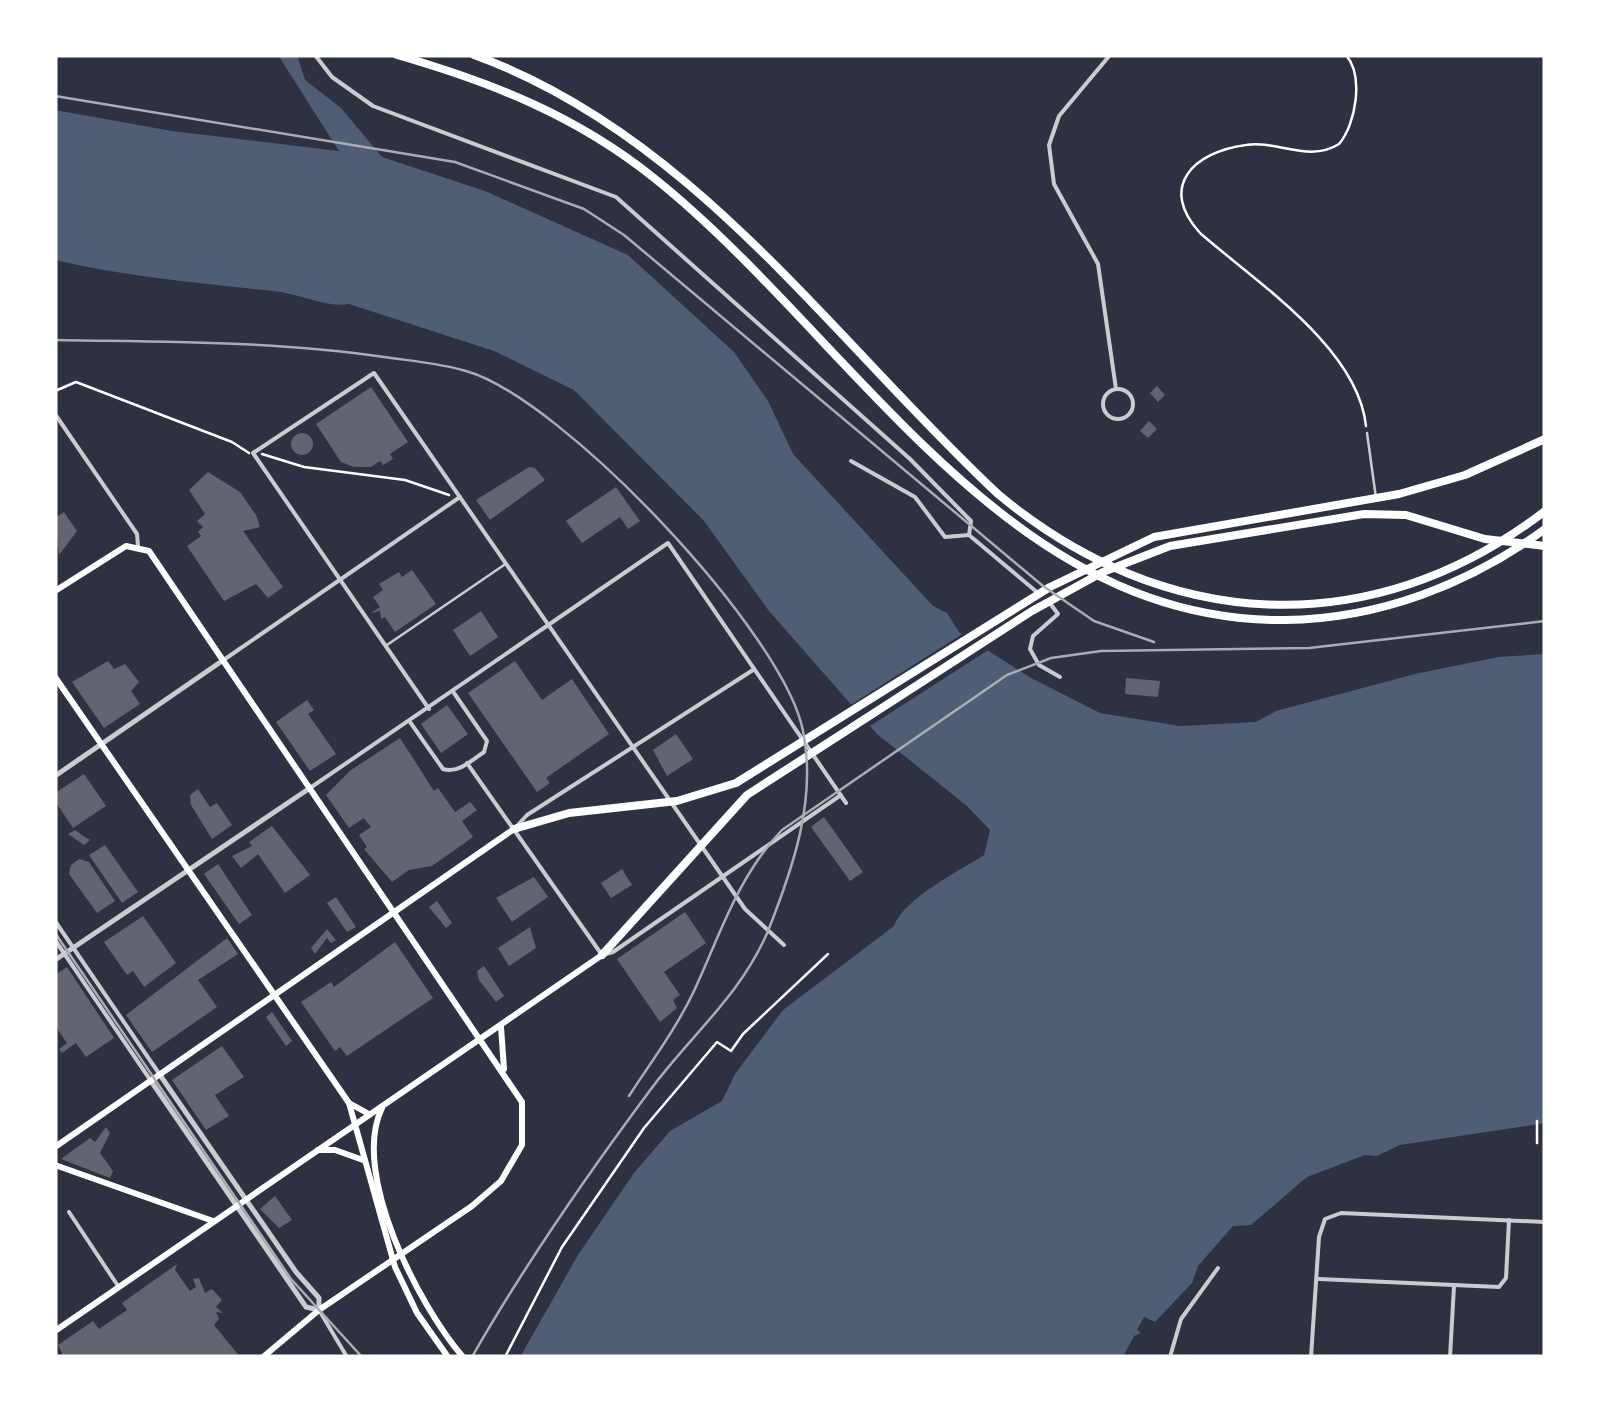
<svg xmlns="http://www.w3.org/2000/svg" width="1600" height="1412" font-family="Ubuntu,sans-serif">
<rect width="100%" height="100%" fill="#2d3142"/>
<path fill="#4f5d75" d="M278,55H297L305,80L341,108L382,157L485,191L628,255L734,352L768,401L793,454L933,606L947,613L959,632L1031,678L1100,713L1180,726L1256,722L1276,711L1415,674L1498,657L1545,654V1123L1400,1145L1377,1156L1365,1155L1307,1177L1251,1225L1233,1226L1198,1266L1192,1283L1155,1322L1144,1317L1137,1330L1141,1333L1134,1336L1123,1357H520L578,1255L634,1173L670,1131L722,1101L735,1074L783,1010L894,926C904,898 961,870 984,855L990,830L967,806L877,734L769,611L704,521L574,390L494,351L349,304C325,308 298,293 273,291C199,283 128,277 55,260V110L172,131L339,151Z"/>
<polygon fill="#2d3142" points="967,631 993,647 867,728 849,706"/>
<g fill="#626471">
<polygon points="1157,386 1165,395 1158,402 1150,393"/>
<polygon points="371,387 408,442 390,454 393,459 383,465 380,461 371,467 354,467 341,462 316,424"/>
<polygon points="1149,421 1157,429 1148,438 1140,431"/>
<circle cx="302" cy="444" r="11"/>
<polygon points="529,467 535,468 545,480 490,520 476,500"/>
<polygon points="208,472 240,492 256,515 260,527 243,531 283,587 268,598 256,584 224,601 187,546 201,536 198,532 203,527 197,521 205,514 189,490"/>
<polygon points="616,487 640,521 628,529 620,517 582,543 566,521"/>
<polygon points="64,512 77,531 59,555 55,518"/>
<polygon points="412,570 436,604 395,632 385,617 381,619 380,611 371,613 380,607 373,597 383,590 379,584 399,572 402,577"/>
<polygon points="481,611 498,637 470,656 453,630"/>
<polygon points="108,661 114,669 125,664 139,682 131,691 140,704 104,728 72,682"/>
<polygon points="515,661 542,700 572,679 609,734 546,778 550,783 537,792 468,693"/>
<polygon points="1126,678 1160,681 1158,697 1125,694"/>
<polygon points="307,700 314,710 308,714 336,754 310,771 276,722"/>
<polygon points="447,705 468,734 441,753 421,724"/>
<polygon points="676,734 693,759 667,776 653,750"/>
<polygon points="400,738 434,791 438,788 455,812 470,802 477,810 462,821 473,837 432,866 409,870 392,882 364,849 367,847 359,835 371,827 366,821 364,818 349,828 326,795 351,770"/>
<polygon points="84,774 106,806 73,828 55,801 55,793"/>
<polygon points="198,789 210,807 217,803 232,825 212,839 191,805 190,795"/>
<polygon points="824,817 863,872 850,881 811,827"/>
<polygon points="272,826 310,875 285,893 258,854 241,868 232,856 252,846 249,842"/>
<polygon points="75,830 85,837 90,840 84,845 68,834"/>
<polygon points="105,845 138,892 122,903 89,855"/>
<polygon points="79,859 89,862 115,901 97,913 69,874 71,865"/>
<polygon points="218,864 252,915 239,924 204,874"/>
<polygon points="622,869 632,885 611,898 601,883"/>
<polygon points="534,877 548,897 512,922 496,898"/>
<polygon points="336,897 356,927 347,932 327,903"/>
<polygon points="437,901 452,923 446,928 429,907"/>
<polygon points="685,912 706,943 664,972 680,995 673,1000 677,1008 660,1022 617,959"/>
<polygon points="143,916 176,963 144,987 133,971 127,975 104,942"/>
<polygon points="530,927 536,948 509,966 498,948"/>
<polygon points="327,929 336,940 331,943 327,938 315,954 311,948"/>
<polygon points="227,938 238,954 198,980 217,1007 152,1052 126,1015"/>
<polygon points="395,942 433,998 347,1056 340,1047 335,1051 301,1002 331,982 334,987"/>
<polygon points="484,966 504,996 496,1002 479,980 477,971"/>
<polygon points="67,967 114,1038 86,1057 76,1043 62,1053 59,1049 67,1043 55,1026 55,975"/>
<polygon points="272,1012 292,1041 286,1046 266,1017"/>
<polygon points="222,1046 244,1077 215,1095 229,1116 206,1130 172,1080"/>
<polygon points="106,1127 110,1133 100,1153 113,1171 110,1178 61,1159 90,1138 95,1142"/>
<polygon points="275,1196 292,1220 279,1228 260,1209"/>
<polygon points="177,1264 175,1270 190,1291 196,1287 193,1279 199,1278 205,1293 212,1289 222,1300 216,1307 223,1313 216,1312 219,1319 214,1325 240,1357 64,1357 58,1345 93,1321 99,1329 127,1310 122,1303"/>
</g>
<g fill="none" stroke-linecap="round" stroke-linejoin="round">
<g stroke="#fff" stroke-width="2.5">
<path d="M1346,55C1364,76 1356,124 1339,144C1309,163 1277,140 1246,145C1193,152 1158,187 1200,233C1256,282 1358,348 1366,426"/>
<polyline points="55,391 76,382 232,442 249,453"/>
<polyline points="262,454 304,467 405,480 449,495"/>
<polyline points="1537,1143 1537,1121"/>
<polyline points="505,1357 562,1247 644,1128 717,1042 731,1051 743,1034 828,954"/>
</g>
<g stroke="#caccd0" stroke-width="2.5">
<polyline points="1367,433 1376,498"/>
<polyline points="387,645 504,565"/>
</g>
<g stroke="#caccd0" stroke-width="4">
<polyline points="315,55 332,77 373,106 616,197 910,459 971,521 969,535 1038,593"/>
<polyline points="1110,55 1059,116 1049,145 1054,184 1098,264 1116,389"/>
<circle cx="1118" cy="404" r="15"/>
<polyline points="55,414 137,534 138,546"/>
<polyline points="851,461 915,497 945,537 969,535"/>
<polyline points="1049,602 1058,614 1033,636 1030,649 1039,665 1060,677"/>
<polyline points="225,659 460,497"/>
<polyline points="429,709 253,453 374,373 745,909 784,945"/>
<path d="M410,722L443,769C458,774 472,760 484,752L487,741L454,693"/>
<polyline points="467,763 602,955 613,952 841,795"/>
<polyline points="310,788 668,543 846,803"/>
<polyline points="516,827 527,815 753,670"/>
<polyline points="55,921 160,1075"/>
<polyline points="55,940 151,1081"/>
<polyline points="69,1212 118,1286"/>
<polyline points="1319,1279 1499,1287 1506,1278 1509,1220"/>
<polyline points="319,1310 347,1357"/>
<polyline points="1170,1357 1181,1319 1218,1268"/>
<polyline points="1311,1357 1319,1237 1325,1219 1341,1213 1545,1222"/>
<polyline points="1450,1357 1454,1286"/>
</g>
<g stroke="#caccd0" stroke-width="5">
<polyline points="55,776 222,661"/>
<polyline points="55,960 310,788"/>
<polyline points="151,1081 306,1307 319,1310 319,1298 296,1272 160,1075"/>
</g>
<polyline stroke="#fff" stroke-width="6" points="55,1165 213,1221"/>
<g stroke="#fff" stroke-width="6">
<polyline points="55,591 126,546 149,551 522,1102 522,1145 501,1181 472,1206 319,1310 263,1357"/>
<polyline points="55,677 349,1103 395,1267 417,1313 448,1357"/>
<polyline points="501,1027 504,1069"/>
<polyline points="349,1103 367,1113"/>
<path d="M382,1108C350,1173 419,1306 463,1357"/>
<polyline points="55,1147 514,829"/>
<polyline points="318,1150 335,1150 363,1160"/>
<polyline points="55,1331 602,955"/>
</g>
<g stroke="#fff" stroke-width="8">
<path d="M397,55C491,82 577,116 654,178C852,336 1004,623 1285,620C1380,619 1469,584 1545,529"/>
<path d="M474,55C693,134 833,340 998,494C1163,632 1371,645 1545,511"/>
<polyline points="514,829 569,813 677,801 736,783 1050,587 1154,537 1399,494 1465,475 1545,439"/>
<polyline points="602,955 747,795 1032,611 1103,572 1170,546 1364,514 1406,515 1485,539 1545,546"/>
</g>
<g stroke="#abadb3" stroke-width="2.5">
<polyline points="55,96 455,162 584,209 624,235 1043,586 1094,621 1154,642"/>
<path d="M55,340C166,342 275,341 384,357C411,361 440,363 466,371C562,398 784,633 803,731C817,799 793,868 768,931C741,995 691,1035 651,1089C587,1175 525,1264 472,1357"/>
<polyline points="55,933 291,1279 362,1357"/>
<path d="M629,1096C651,1062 676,1029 694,991C720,935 738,876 782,830L1007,675L1051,658L1101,651L1309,648L1545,621"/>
</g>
</g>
<rect width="1600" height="1412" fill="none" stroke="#ffffff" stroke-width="115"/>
</svg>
